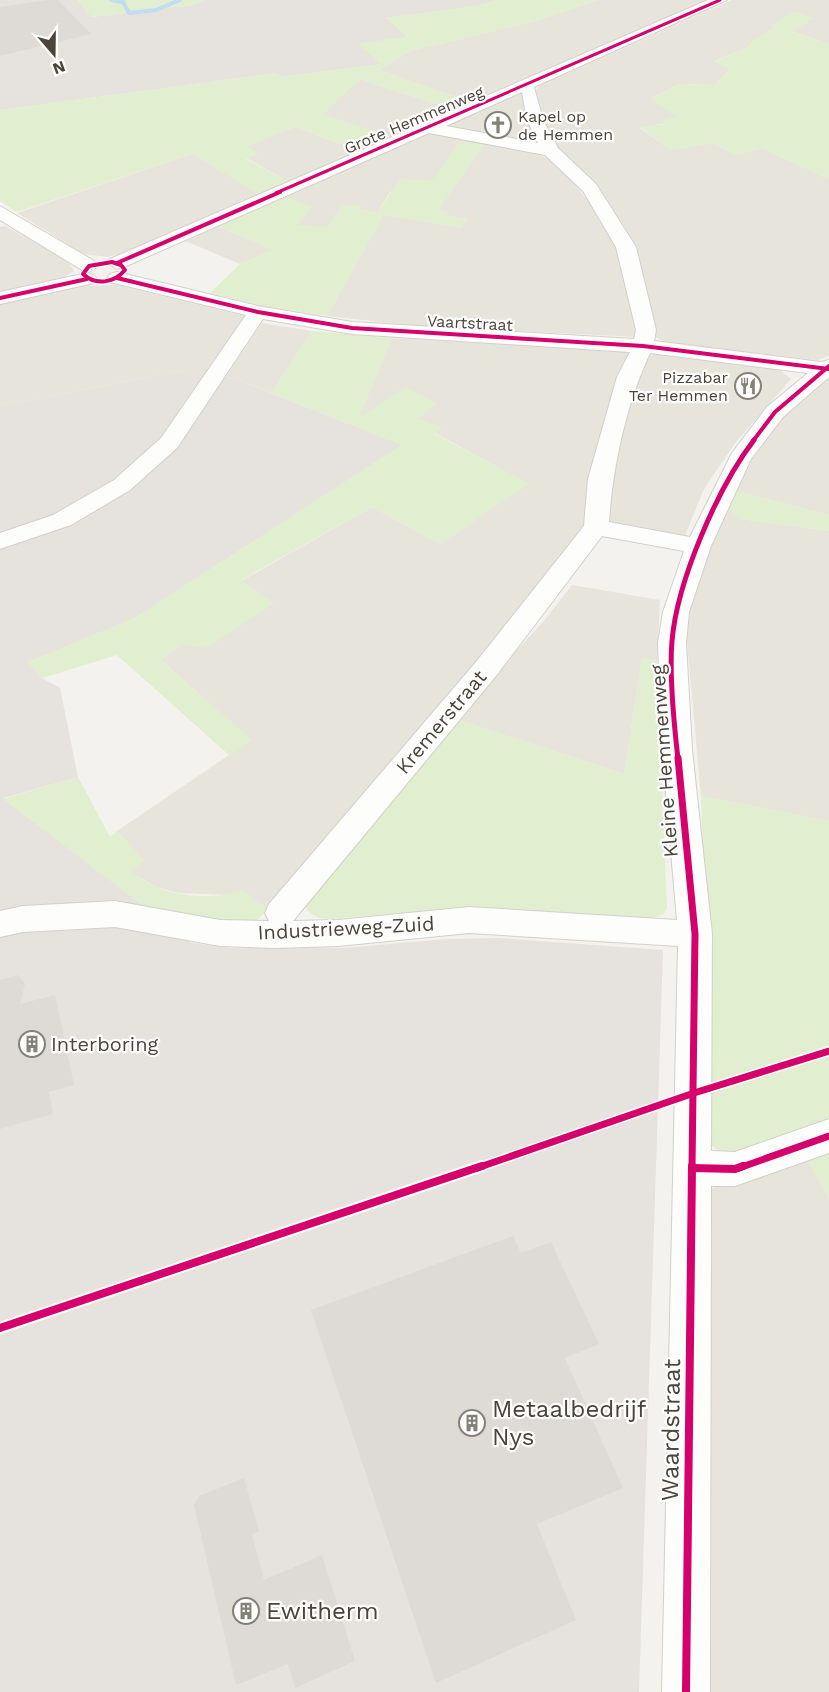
<svg xmlns="http://www.w3.org/2000/svg" width="829" height="1692" font-family="'Work Sans',sans-serif">
<rect width="100%" height="100%" fill="#f4f2ee"/>
<g fill="#e7e4dc">
<polygon points="598,0 709,0 474,103 379,70 410,51 539,20"/>
<polygon points="732,0 829,0 829,44 772,25 775,28 755,39 748,47 714,61 731,69 715,85 680,84 651,98 678,117 667,123 640,128 671,150 713,143 735,155 762,148 829,179 829,356 817,360 664,342 657,338 654,335 649,302 625,227 588,178 557,148 544,129 538,109 536,90 541,85"/>
<polygon points="360,79 457,111 392,138 322,114"/>
<polygon points="521,93 538,136 537,141 523,142 449,129 448,125"/>
<polygon points="295,127 363,152 291,183 246,158 246,146"/>
<polygon points="432,132 463,136 433,181 390,192 377,213 359,209 361,206 327,228 297,225 284,196"/>
<polygon points="488,140 527,149 548,159 569,177 603,220 621,254 636,337 418,326 327,316 384,214 461,228 468,219 446,216 437,211"/>
<polygon points="192,154 262,195 128,252 108,257 84,254 17,213"/>
<polygon points="5,226 68,261 74,271 61,279 0,293 0,227"/>
<polygon points="216,226 274,250 240,264 183,240"/>
<polygon points="117,285 249,317 208,376 177,372 0,406 0,303 79,286"/>
<polygon points="262,323 312,331 272,393 236,379 225,378"/>
<polygon points="392,338 627,351 630,354 589,524 520,615 269,909 231,895 178,893 156,887 129,871 144,861 117,831 251,740 161,660 182,644 273,603 241,581 372,507 440,544 528,484 435,433 441,428 417,419 436,402 358,419"/>
<polygon points="664,353 779,369 791,379 736,442 704,489 684,538 615,526 608,521 608,478 637,377 648,358 653,354"/>
<polygon points="829,377 829,515 733,490 758,441 819,381"/>
<polygon points="726,506 741,519 829,531 829,821 701,796 686,630 693,587"/>
<polygon points="572,585 660,600 657,661 642,659 624,774 453,718 543,622"/>
<polygon points="806,1157 829,1198 829,1692 702,1692 710,1189"/>
</g>
<g fill="#e6e2de">
<polygon points="0,0 77,0 92,17 193,5 200,0 496,0 476,6 386,18 408,37 359,44 381,64 281,77 276,73 0,110"/>
<polygon points="177,372 236,379 402,445 135,618 28,662 42,678 60,688 78,777 4,798 192,943 231,948 345,948 445,939 499,938 663,950 639,1692 0,1692 0,406"/>
</g>
<g fill="#e1eecf">
<polygon points="77,0 207,0 194,5 92,17"/>
<polygon points="495,0 598,0 539,20 410,51 379,70 474,103 457,111 360,79 323,114 392,138 363,152 295,127 247,146 259,154 246,159 291,183 262,195 192,154 17,212 0,201 0,110 277,73 281,77 380,64 359,44 407,36 385,18 476,6"/>
<polygon points="796,11 814,18 792,32 829,44 829,179 762,148 735,155 713,143 671,150 640,127 666,124 660,120 677,117 650,99 680,84 715,85 731,69 713,62 748,47 755,39 775,28 772,25"/>
<polygon points="463,136 488,140 438,210 449,212 446,216 469,219 461,228 384,215 327,316 258,305 210,293 240,264 273,250 216,226 284,196 312,207 298,225 327,227 342,205 361,205 359,209 377,213 400,179 433,180"/>
<polygon points="312,331 392,338 359,418 405,387 437,403 418,419 442,427 435,434 529,484 440,544 372,507 241,580 274,603 207,648 182,644 161,660 252,740 230,756 117,655 42,678 27,662 135,618 401,445 272,393"/>
<polygon points="733,490 829,515 829,531 741,519 726,506"/>
<path d="M642,659L657,661L667,908L664,914L652,918L482,909H443L332,919C319,919 310,916 303,904L453,718L624,774Z"/>
<path d="M78,777L110,837L117,831L144,861L130,871C138,876 146,882 154,886C177,897 219,900 242,890L269,909L257,920L233,923L152,913L3,799Z"/>
<polygon points="701,796 829,821 829,1122 731,1156 722,1154 711,1145 705,1132 710,1055"/>
<polygon points="829,1150 829,1198 806,1157"/>
</g>
<g fill="none" stroke-linecap="round" stroke-linejoin="round">
<polyline stroke="#c0ddf1" stroke-width="4" points="111,0 123,2 129,13 156,10 180,0"/>
</g>
<g fill="#dedbd6">
<polygon points="48,0 58,0 91,34 0,56 0,7"/>
<polygon points="18,975 25,984 20,1004 55,995 74,1085 49,1092 53,1114 0,1129 0,980"/>
<polygon points="513,1236 521,1253 551,1242 599,1344 565,1358 623,1488 537,1524 576,1620 436,1683 311,1310"/>
<polygon points="244,1478 259,1531 252,1534 264,1580 322,1555 355,1661 295,1688 288,1664 236,1685 194,1505 199,1496"/>
</g>
<g fill="none" stroke-linecap="round" stroke-linejoin="round">
<defs>
<g id="minor">
<path d="M708,0H727L534,87L543,120L558,148L596,184L636,247L656,330L654,341L821,362L829,360V377L783,417L751,459L711,546L689,612L686,643L692,750L712,934L711,1151L735,1152L829,1119V1153L735,1186H711L710,1692H662L678,946L469,933L338,946L275,948L220,946L115,927L23,932L0,937V911L23,906L115,901L220,920L269,921L265,913L269,904L476,662L584,526L588,479L617,377L630,352L352,334L263,319L177,448L130,490L71,525L0,549V533L53,515L114,480L161,438L246,315L110,282L107,278L110,274L117,272L258,306L352,322L634,339L636,330L616,247L583,191L545,155L429,133L124,267L117,269L107,263L110,259ZM522,92L527,120L538,143L446,126ZM650,353L808,373L767,407L732,453L690,537L609,522C613,465 626,405 650,353ZM602,536L684,551L663,612L658,643L662,750L677,920L469,907L338,920L293,921L496,676Z"/>
<polygon points="0,206 96,262 99,266 89,272 82,270 0,220"/>
<polygon points="87,273 94,275 97,279 94,283 0,304 0,292"/>
</g>
</defs>
<use href="#minor" stroke="#d2d0cb" stroke-width="2"/>
<use href="#minor" fill="#fdfdfc" fill-rule="evenodd"/>
<defs>
<polyline id="cycleway-far4" points="276,193 720,0"/>
<g id="cycleway-far3">
<path d="M112,262L121,265L125,270C114,283 96,286 83,274L89,266Z"/>
<polyline points="117,263 280,192"/>
<polyline points="117,278 258,312 352,328 643,346 829,369"/>
<polyline points="0,298 87,279"/>
<polyline points="753,441 775,412 829,366"/>
</g>
<path id="cycleway-far2" d="M678,759C674,724 669,675 672,641C677,581 718,487 754,440"/>
<g id="cycleway-far1">
<polyline points="678,758 695,934 692,1168"/>
<polyline points="477,1168 694,1093 829,1051"/>
<polyline points="739,1168 829,1136"/>
</g>
<g id="cycleway">
<polyline points="692,1168 735,1169 743,1166"/>
<polyline points="0,1328 482,1166"/>
<polyline points="686,1692 692,1166"/>
</g>
</defs>
<use href="#cycleway-far4" stroke="#fff" stroke-width="5"/>
<use href="#cycleway-far3" stroke="#fff" stroke-width="6"/>
<use href="#cycleway-far2" stroke="#fff" stroke-width="8"/>
<use href="#cycleway-far1" stroke="#fff" stroke-width="10"/>
<use href="#cycleway" stroke="#fff" stroke-width="12"/>
<use href="#cycleway-far4" stroke="#d6006c" stroke-width="3"/>
<use href="#cycleway-far3" stroke="#d6006c" stroke-width="4"/>
<use href="#cycleway-far2" stroke="#d6006c" stroke-width="5"/>
<use href="#cycleway-far1" stroke="#d6006c" stroke-width="7"/>
<use href="#cycleway" stroke="#d6006c" stroke-width="8"/>
</g>
<defs>
<symbol id="church-ring" viewBox="-11 -11 22 22"><circle r="9.5" fill="#fff" stroke="#868178" stroke-width="1.5"/><path d="M-1.2-6h2.4v3.5h3.3v2.4h-3.3V6h-2.4V-.1h-3.3v-2.4h3.3Z" fill="#868178"/></symbol>
<symbol id="restaurant-ring" viewBox="-11 -11 22 22"><circle r="9.5" fill="#fff" stroke="#868178" stroke-width="1.5"/><path d="M-5-6h1v4h1v-4h1v4h1v-4h1v5L-1.5 .5V6h-2V.5L-5-1ZM5-6V6H3V1.5H1.5Q1.5-4 5-6Z" fill="#868178"/></symbol>
<symbol id="building-ring" viewBox="-11 -11 22 22"><circle r="9.5" fill="#fff" stroke="#868178" stroke-width="1.5"/><path d="M-4-6H4V6H1V3H-1V6H-4ZM-2.5-4.3h1.7v1.8h-1.7ZM.8-4.3h1.7v1.8H.8ZM-2.5-1h1.7V.8h-1.7ZM.8-1h1.7V.8H.8Z" fill="#868178"/></symbol>
</defs>
<g fill-rule="evenodd">
<use href="#church-ring" x="483" y="110" width="30" height="30"/>
<use href="#restaurant-ring" x="733" y="371" width="30" height="30"/>
<use href="#building-ring" x="17" y="1029" width="30" height="30"/>
<use href="#building-ring" x="457" y="1408" width="30" height="30"/>
<use href="#building-ring" x="231" y="1596" width="30" height="30"/>
</g>
<g text-anchor="middle" dominant-baseline="central" stroke-width="4.5" stroke-linejoin="round" paint-order="stroke">
<g font-size="16" fill="#4b4439" stroke="#fff" text-anchor="start">
<text x="518" y="116">Kapel op<tspan x="518" dy="18">de Hemmen</tspan></text>
<text x="728" y="377" text-anchor="end">Pizzabar<tspan x="728" dy="18">Ter Hemmen</tspan></text>
</g>
<g font-size="16" fill="#4b4439" stroke="#fff">
<text transform="translate(414 120) rotate(-23)">Grote Hemmenweg</text>
<text transform="translate(470 323) rotate(3)">Vaartstraat</text>
</g>
<g font-size="20" fill="#4b4439" stroke="#fff">
<text transform="translate(441 722) rotate(-50)">Kremerstraat</text>
<text transform="translate(664 761) rotate(-94)">Kleine Hemmenweg</text>
<text transform="translate(346 928) rotate(-3)">Industrieweg-Zuid</text>
</g>
<g font-size="20" fill="#4b4439" stroke="#fff" text-anchor="start">
<text x="51" y="1044">Interboring</text>
</g>
<g font-size="24" fill="#4b4439" stroke="#fff" text-anchor="start">
<text x="492" y="1409">Metaalbedrijf<tspan x="492" dy="28">Nys</tspan></text>
<text x="266" y="1611">Ewitherm</text>
</g>
<g font-size="24" fill="#4b4439" stroke="#fff">
<text transform="translate(671 1430) rotate(-89)">Waardstraat</text>
</g>
</g>
<g transform="translate(54 54) rotate(160)" stroke="#ffffff" stroke-width="4.5" paint-order="stroke">
<path d="M0-4.5L10 22L0 15L-10 22Z" fill="#4b4439"/>
<text y="-9" font-size="16" font-weight="bold" text-anchor="middle" fill="#4b4439">N</text>
</g>
</svg>
